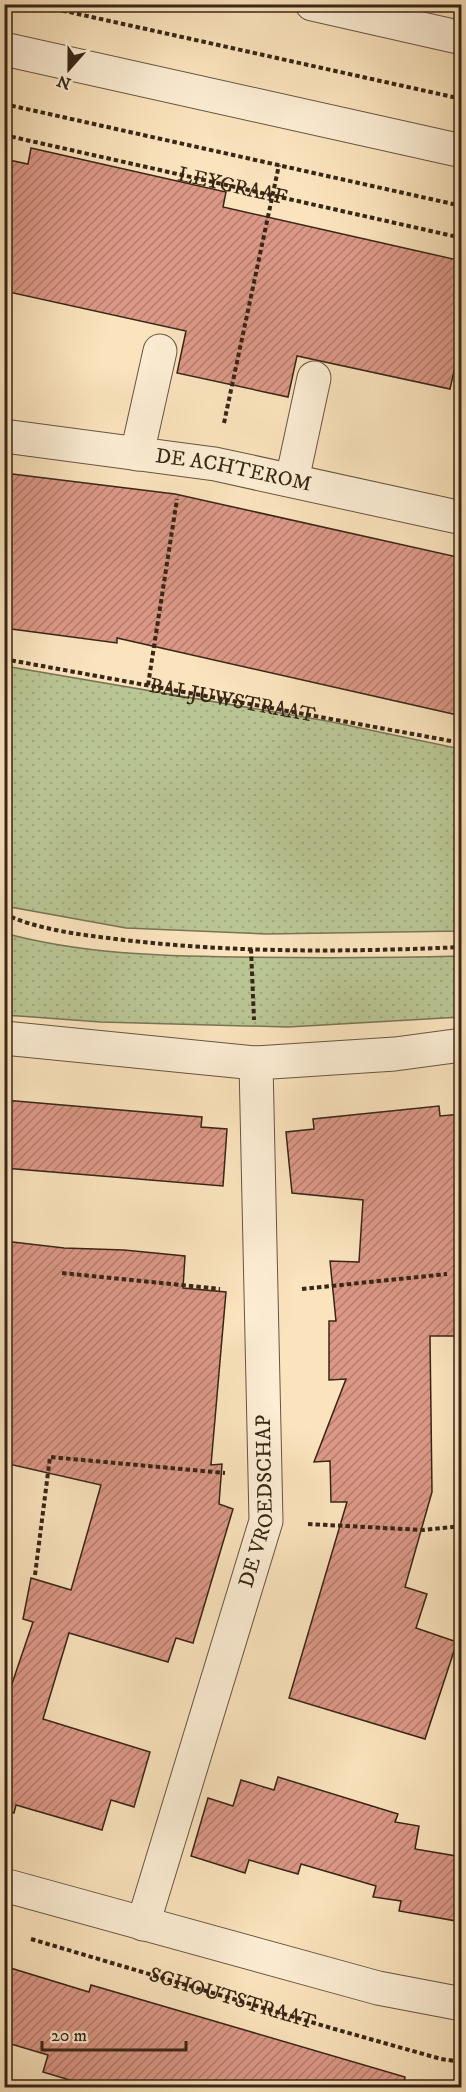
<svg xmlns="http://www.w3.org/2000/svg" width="466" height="2092" font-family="'IM FELL DW Pica',serif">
<defs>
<pattern id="grass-dots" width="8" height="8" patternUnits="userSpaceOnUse" patternTransform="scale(1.5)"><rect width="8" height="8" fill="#bac594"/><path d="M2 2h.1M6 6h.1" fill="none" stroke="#a1a97f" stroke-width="1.8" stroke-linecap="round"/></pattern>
<pattern id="building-hatch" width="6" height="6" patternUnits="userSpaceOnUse" patternTransform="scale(1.5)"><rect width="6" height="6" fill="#dc9887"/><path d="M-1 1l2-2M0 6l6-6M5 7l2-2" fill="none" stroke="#b37c6d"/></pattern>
</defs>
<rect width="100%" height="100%" fill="#fae3bd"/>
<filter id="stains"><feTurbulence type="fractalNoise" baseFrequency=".00333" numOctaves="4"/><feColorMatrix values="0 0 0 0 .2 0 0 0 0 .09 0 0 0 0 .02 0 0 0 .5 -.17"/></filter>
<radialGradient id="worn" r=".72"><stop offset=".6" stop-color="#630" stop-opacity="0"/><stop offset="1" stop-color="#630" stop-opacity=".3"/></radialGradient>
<g fill="url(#grass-dots)" stroke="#797655" stroke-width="1.5">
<polygon points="5,666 327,721 461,749 461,931 266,934 126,928 5,906"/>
<path d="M4,933C82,954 159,956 239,957C313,958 387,958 461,956V1017L288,1027L101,1022L5,1015Z"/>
</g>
<g fill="url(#building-hatch)" stroke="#382616" stroke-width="1.5">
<polygon points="31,148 226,192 223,207 462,261 462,336 450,389 297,356 288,397 177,373 186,331 4,291 4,159 28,164"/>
<polygon points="4,473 175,494 462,558 462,716 117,638 117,643 4,628"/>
<polygon points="4,1100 202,1117 201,1127 227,1129 223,1186 4,1168"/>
<polygon points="439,1106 440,1116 462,1114 462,1336 430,1336 432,1492 405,1587 427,1594 416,1628 457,1642 425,1739 289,1698 347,1502 331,1502 330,1461 314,1462 346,1379 329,1380 329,1321 336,1321 330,1261 359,1262 363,1200 292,1193 286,1132 314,1129 313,1119"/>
<polygon points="4,1241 64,1248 124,1250 185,1256 183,1288 226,1292 211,1465 222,1464 219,1504 233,1509 193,1643 176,1638 168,1662 69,1633 43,1719 150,1752 134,1807 111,1800 102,1830 16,1805 14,1813 4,1812 4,1707 33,1622 23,1619 31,1578 71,1590 101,1485 4,1463"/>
<polygon points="278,1777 398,1814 395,1822 419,1826 415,1849 462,1857 462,1922 399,1911 401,1901 373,1897 376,1886 301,1864 298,1874 249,1860 245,1873 191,1856 208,1798 233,1806 241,1780 274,1790"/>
<polygon points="4,1966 89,1992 91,1985 405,2077 403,2088 96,2088 43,2072 48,2055 4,2042"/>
</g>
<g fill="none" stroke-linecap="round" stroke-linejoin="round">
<defs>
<g id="minor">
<polyline points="312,4 462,38"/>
<polyline points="4,49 462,151"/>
<path id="s4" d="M4,436L215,464L462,518"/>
<polyline points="137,454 160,351"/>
<polyline points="292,480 314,378"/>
<polyline points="4,1038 256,1063 395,1054 462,1045"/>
<polyline points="4,1885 378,1988 462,2004"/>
<path id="s5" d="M143,1924L266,1521L256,1063"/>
</g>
</defs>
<use href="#minor" stroke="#685540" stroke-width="35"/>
<g stroke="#382616" stroke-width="4" stroke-dasharray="4.5 3" stroke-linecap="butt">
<polyline points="33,4 462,99"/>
<polyline points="4,104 462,206"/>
<path id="s1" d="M4,135L462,238"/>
<polyline points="224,423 279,165"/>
<path id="s2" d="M4,659L462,743"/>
<polyline points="148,685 177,499"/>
<path d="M4,914C42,931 84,935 124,940C235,953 350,952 462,947"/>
<polyline points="251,949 254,1020"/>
<polyline points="62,1273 220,1289"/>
<polyline points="302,1289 447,1274"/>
<polyline points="308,1524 423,1530 462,1526"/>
<polyline points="35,1575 50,1457 225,1473"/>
<path id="s3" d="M31,1939L331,2028L441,2059L462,2062"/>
</g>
<use href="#minor" stroke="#fcedd4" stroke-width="33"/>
</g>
<g text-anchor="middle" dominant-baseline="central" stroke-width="4.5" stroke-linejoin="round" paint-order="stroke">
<g font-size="21" fill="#382616" stroke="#fcedd4">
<text stroke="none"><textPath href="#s1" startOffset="234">LEYGRAAF</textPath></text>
<text stroke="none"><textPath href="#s4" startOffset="232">DE ACHTEROM</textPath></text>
<text stroke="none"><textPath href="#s2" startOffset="232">BALJUWSTRAAT</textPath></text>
<text stroke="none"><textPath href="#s5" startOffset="440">DE VROEDSCHAP</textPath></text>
<text stroke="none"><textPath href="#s3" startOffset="210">SCHOUTSTRAAT</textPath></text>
</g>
</g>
<rect width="466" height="2092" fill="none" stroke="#fae3bd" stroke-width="24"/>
<rect x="6" y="6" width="454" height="2080" fill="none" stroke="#382616" stroke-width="3"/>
<rect x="12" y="12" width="442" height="2068" fill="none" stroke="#382616" stroke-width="1.5"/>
<g transform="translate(69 69) rotate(201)" stroke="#fcedd4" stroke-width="4.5" paint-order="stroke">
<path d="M0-4.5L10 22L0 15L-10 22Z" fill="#382616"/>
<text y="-9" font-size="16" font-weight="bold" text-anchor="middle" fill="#382616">N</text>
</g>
<path d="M42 2041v9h144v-9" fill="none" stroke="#382616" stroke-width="3"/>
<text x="51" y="2041" font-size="18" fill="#382616" stroke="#fcedd4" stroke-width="4.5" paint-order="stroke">20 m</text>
<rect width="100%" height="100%" filter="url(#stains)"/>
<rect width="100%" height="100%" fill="url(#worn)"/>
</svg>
